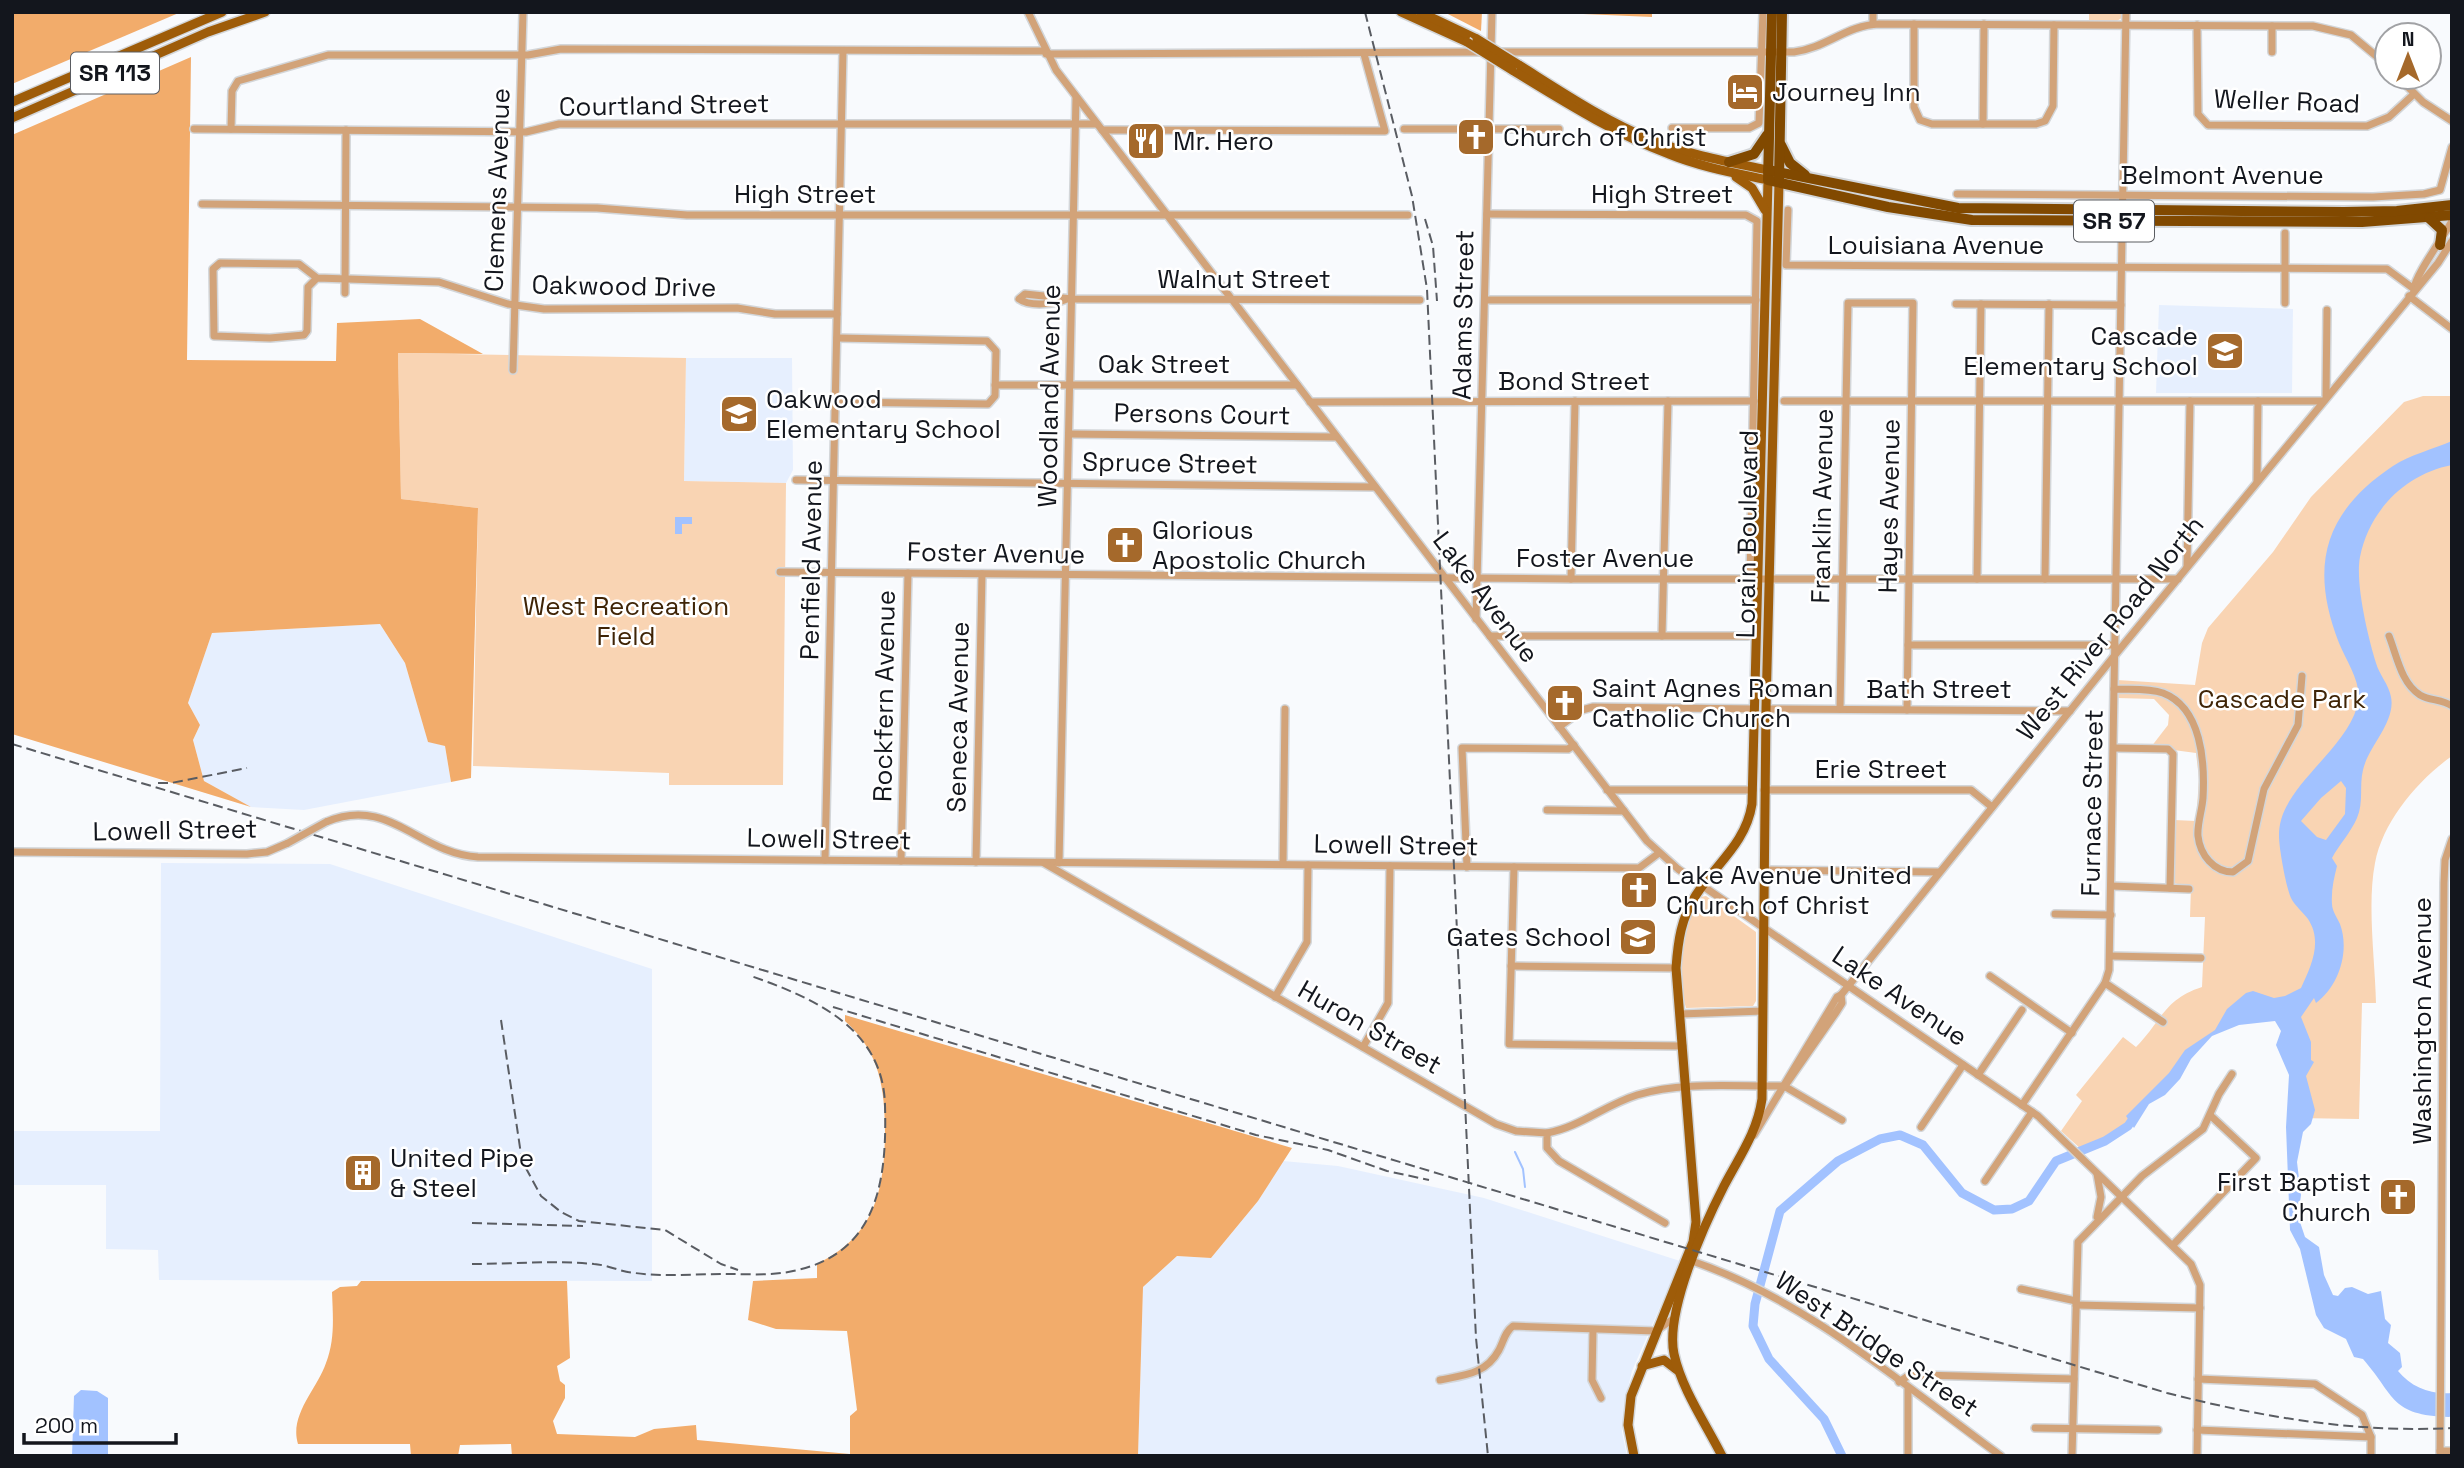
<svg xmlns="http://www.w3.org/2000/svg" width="2464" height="1468" font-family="'Space Grotesk',sans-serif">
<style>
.built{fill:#e6effe}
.green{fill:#f9d4b3}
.forest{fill:#f2ac6b}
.water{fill:#a2c2ff;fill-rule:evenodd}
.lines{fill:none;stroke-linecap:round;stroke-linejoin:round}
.stream{stroke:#a2c2ff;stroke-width:2}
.river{stroke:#a2c2ff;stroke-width:9}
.minor-casing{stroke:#d3d6d9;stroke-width:10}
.major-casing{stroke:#d3d6d9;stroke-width:12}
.highway-casing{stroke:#d3d6d9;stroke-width:14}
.minor{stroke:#d2a379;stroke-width:7}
.major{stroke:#9e5c09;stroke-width:9}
.highway{stroke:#814900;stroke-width:10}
.rail{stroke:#595c62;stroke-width:2;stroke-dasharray:10 5;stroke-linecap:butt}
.minor-bridge-casing{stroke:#d3d6d9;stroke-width:10;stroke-linecap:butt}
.major-bridge-casing{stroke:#d3d6d9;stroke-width:12;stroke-linecap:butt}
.minor-bridge{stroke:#d2a379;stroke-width:7}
.major-bridge{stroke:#9e5c09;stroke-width:9}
.labels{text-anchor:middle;stroke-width:5;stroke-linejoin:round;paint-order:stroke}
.shield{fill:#fff;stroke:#5a5c61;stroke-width:2}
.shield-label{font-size:24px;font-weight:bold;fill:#13161d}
.poi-label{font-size:26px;fill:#13161d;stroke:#fff;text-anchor:start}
.street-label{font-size:26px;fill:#13161d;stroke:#fff}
.park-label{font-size:26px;fill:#3f2406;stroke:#fff}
</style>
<rect width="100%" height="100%" fill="#f8fafd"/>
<g class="built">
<polygon points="2159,305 2293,309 2292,393 2156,393"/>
<polygon points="686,358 792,358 793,470 786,483 684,481"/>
<polygon points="380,624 405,663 428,741 445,746 451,782 304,810 251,807 204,781 193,740 200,725 188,703 212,633"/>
<polygon points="161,863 330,864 652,969 652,1281 159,1280 158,1250 106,1249 106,1185 14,1185 14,1131 160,1131"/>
<polygon points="1283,1161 1338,1166 1484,1198 1680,1261 1632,1371 1624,1404 1622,1432 1627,1456 1138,1456 1143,1287 1177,1256 1211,1258 1258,1201"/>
</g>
<g class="green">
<polygon points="2089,12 2123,12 2123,17 2117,21 2089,21"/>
<polygon points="398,353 686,358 684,481 786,483 783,785 669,785 669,773 473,766 478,508 401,499"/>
<path d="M2423,396H2452V756C2418,780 2383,821 2375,863C2367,904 2375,960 2376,1003H2362L2359,1119L2297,1118L2288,1010L2234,1016L2189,1055L2128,1126L2105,1141L2082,1150L2061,1131L2082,1101L2076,1095L2123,1037L2136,1047C2161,1022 2164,999 2202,987L2205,917H2190L2191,887L2173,883L2174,820L2196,821L2199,779L2196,753L2151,747L2168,725L2169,715L2154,699L2117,698V680L2195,685L2202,643L2208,628L2273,552L2311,497L2404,402Z"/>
<path d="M1706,896L1756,932V1001L1753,1006L1686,1008C1675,971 1681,930 1700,897Z"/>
</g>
<g class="forest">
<polygon points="12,12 181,12 12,84"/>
<polygon points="1444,12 1482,12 1481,31"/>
<polygon points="1537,12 1652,12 1652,17"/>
<polygon points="191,57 187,360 336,361 337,323 420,319 483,354 398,353 401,499 478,508 471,778 451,782 445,746 428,742 405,663 380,624 212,633 188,703 200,725 193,740 204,781 251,807 12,734 12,135"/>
<path d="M845,1015L1292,1148L1258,1201L1211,1258L1177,1256L1143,1287L1138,1456H512L511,1444L460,1445L458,1456H411L410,1444H298C289,1415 317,1389 326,1363C335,1340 333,1317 332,1292L340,1287L357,1286L361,1281H567L570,1358L557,1366L560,1381L565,1385V1398L553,1421L557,1434L635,1437L654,1429L696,1425L697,1440L850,1454V1416L857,1410L847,1331L776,1329L748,1320L753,1281L817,1278V1264C874,1236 884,1193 885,1134C885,1089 880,1052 845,1021Z"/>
</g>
<g class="water">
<path d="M2452,441V465C2405,474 2369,511 2360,557C2355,583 2368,637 2376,663C2379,674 2389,685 2391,697C2396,722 2368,747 2363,770C2359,786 2364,802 2357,818C2351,832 2339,845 2332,858L2337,866C2334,878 2331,891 2332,904C2332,911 2337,917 2340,924C2350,951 2339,986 2316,1003L2314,998L2301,1017L2311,1042V1060L2314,1062L2306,1076L2315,1110L2311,1124L2303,1132L2297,1162L2301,1195L2298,1216L2305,1237L2319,1247L2324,1275L2333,1295L2338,1296L2345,1288L2352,1287L2368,1294L2381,1291L2385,1319L2391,1325L2388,1343L2400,1353L2402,1367L2398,1371C2411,1387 2431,1395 2452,1393V1416L2449,1417C2390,1415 2396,1397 2363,1359L2354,1357L2346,1339L2324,1328L2316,1315L2300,1249L2290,1230L2286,1127L2289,1075L2276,1045L2281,1031L2275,1021L2239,1025L2212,1036L2191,1059L2180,1079L2165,1095L2149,1104L2134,1128L2126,1116L2169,1073L2185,1050L2215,1030L2227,1009L2246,993L2253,991L2274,998L2285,996L2301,988C2311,966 2323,942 2308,919C2303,912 2295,906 2291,898C2286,887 2279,848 2279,836C2278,788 2343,754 2357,707C2364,685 2347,663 2339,643C2309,566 2324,512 2393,466C2410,455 2433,449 2452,441ZM2341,781L2346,788L2345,814L2326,840L2317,837L2301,821L2321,798Z"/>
<polygon points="675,517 692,517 692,524 682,524 682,534 675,534"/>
<polygon points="81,1390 97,1391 108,1398 108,1456 72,1456 74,1396"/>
</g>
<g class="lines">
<polyline class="stream" points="1515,1152 1523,1169 1525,1187"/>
<polyline class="river" points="1842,1456 1824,1419 1769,1359 1753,1326 1755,1304 1780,1211 1838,1161 1880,1139 1900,1135 1923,1145 1962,1193 1994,1210 2012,1209 2029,1201 2056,1161 2105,1141 2128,1126 2137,1113"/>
<defs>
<g id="minor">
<polyline points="1028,12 1056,70 1647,841 1678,869 2038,1116 2191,1264 2200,1285 2197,1456"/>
<polyline points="1873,24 1873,12"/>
<polyline points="1914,24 1914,107 1920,120 1932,124 2036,124 2045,121 2053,106 2054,25"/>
<polyline points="2197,25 2198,114 2208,125 2367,126 2389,117 2414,94"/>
<polyline points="2272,26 2272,52"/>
<path d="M1498,52H1794C1826,48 1847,25 1879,24L2313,26L2351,35L2387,65"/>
<polyline points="1046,54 1483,52"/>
<polyline points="2398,77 2423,102 2452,121"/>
<polyline points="1983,124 1984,24"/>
<polyline points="1672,128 1749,128 1759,123 1763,12"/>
<polyline points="194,129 526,132 559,124 1097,124"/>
<polyline points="231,129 232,91 238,81 328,55 528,55 561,49 1044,51"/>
<polyline points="1404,129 1559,129"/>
<polyline points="1102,130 1385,131 1364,54"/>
<polyline points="1957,194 2373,197 2424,194 2440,190 2452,147"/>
<polyline points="202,204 597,208 687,215 1408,215"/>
<polyline points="1788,210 1786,265 2387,269 2414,289"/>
<polyline points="1487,214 1746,215 1757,221 1750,579"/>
<polyline points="317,278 308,287 307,331 304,335 270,338 214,336 213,269 220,263 299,264 317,278 439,282 508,304 544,309 737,308 775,314 837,314"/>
<path d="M2414,289C2414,277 2444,236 2452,221"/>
<polyline points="345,293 346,130"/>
<polyline points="2409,296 2452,329"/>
<path d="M1067,299C1055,304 1030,307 1019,299L1025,294L1072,299L1420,300"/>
<polyline points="1485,300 1756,300"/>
<polyline points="2285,303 2285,233"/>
<polyline points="1956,304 2121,305"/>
<polyline points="513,370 523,12"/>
<polyline points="995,385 1297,385"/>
<polyline points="2326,396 2327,310"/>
<polyline points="1784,401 2323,401"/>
<polyline points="836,402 988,404 995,396 996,351 987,341 837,338"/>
<polyline points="1310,402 1754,401"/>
<polyline points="1069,434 1335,437"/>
<polyline points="796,480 1375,487"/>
<polyline points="2257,481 2258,401"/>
<polyline points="2187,567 2190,401"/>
<polyline points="780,572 1571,579 2178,579"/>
<polyline points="1571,579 1575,401"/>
<polyline points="1977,579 1981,304"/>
<polyline points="2045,579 2049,304"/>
<polyline points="1476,619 1492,12"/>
<polyline points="1490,636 1748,636"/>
<polyline points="1662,636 1668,401"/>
<path d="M2389,636C2397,656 2401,683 2420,695C2430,701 2442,699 2452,706"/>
<polyline points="1908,645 2115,645"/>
<path d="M2114,689C2130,690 2148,688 2163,693C2202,708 2205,763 2203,798C2202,811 2197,824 2198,836C2200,855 2214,872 2233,872L2248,861L2264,789L2298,725L2302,676"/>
<polyline points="1766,709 2070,711"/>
<polyline points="1840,709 1848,303 1913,303 1907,710"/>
<polyline points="1559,727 1582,710 1593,707 1755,709"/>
<polyline points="2114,748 2168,749 2173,754 2170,888"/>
<polyline points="1607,790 1753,790"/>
<polyline points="1764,790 1971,790 1992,807"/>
<polyline points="1547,810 1624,811"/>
<path d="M326,822C389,795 419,854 478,857L1639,868L1659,853"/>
<polyline points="12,852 247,854 267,852 288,843"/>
<polyline points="825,860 843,51"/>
<polyline points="901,861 908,573"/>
<polyline points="976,862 982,574"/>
<polyline points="1044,863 1496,1124 1516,1131 1547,1133 1547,1148 1559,1161 1665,1223"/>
<polyline points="1059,863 1076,97"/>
<polyline points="1283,864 1285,709"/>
<polyline points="1467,867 1462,748 1568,749 1574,745"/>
<polyline points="1514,867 1509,1044 1683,1046"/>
<polyline points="1764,870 1939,872"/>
<polyline points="2111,886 2189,889"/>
<polyline points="2055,914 2111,915"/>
<polyline points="2110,956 2201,958"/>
<polyline points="1511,966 1676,968"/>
<polyline points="1990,976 2072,1033"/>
<polyline points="2105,983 2163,1022"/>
<polyline points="1841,995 2115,655 2438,263 2452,241"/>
<polyline points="1275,997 1307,942 1308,865"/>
<polyline points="1680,1014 1763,1011"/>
<polyline points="1363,1047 1388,1003 1390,866"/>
<polyline points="1978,1075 2022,1010"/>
<polyline points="1784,1086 1842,1120"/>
<polyline points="2022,1105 2105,983 2109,970 2126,12"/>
<polyline points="1921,1127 1963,1065"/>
<path d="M1547,1133C1580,1127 1605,1105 1637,1095C1684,1081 1736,1087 1784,1086"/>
<polyline points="1754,1135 1837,997 1841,995 1842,1003 1835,1014 1787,1083"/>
<polyline points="2097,1174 2101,1197 2097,1217"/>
<polyline points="1985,1181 2032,1112"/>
<polyline points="2173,1245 2256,1158 2211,1116"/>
<path d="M1689,1260C1806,1299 1903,1385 2001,1456"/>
<polyline points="2021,1289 2076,1301"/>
<polyline points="2076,1305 2200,1308"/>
<polyline points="1593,1330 1592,1380 1601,1398"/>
<polyline points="2198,1379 2315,1384 2362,1415 2371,1437 2371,1456"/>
<path d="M1440,1380C1465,1375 1486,1374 1499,1350C1504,1340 1505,1332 1513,1326L1656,1331L1673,1319"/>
<polyline points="1899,1382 1908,1376 1921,1375 2074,1379"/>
<polyline points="2035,1428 2158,1430"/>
<polyline points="2197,1430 2371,1437"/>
<polyline points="2440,1451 2452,1451"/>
<polyline points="1908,1456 1908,1389"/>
<polyline points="2072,1456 2078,1242 2142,1176 2203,1129 2219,1094 2232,1074"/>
<polyline points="2440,1456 2444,883 2445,860 2452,839"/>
</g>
<g id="major">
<polyline points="1401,12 1467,42"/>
<polyline points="1420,12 1477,39"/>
<path d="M1519,65C1562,92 1605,121 1652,140C1689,155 1729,162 1768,170"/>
<path d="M1512,70C1563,101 1613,133 1669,154C1701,167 1735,173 1768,180L1752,804C1746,843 1716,864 1696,895C1681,918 1678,941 1676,968L1696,1222L1693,1242L1631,1396L1628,1425L1634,1456"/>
<polyline points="12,102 222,12"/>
<polyline points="12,118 208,32 265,12"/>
<polyline points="1736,177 1752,188 1765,210"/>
<polyline points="1642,1366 1664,1360 1677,1370"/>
<path d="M1722,1456C1706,1424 1682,1390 1674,1354C1665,1312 1704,1225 1724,1186C1739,1157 1757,1133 1762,1099L1766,709L1779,182"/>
</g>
<g id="highway">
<polyline points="1772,12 1768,180 1888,207 1972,220 2362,222 2452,215"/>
<polyline points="1781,145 1790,163 1805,175"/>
<polyline points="1729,162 1754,154 1767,135"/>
<polyline points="1768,170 1958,208 2344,212 2397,211 2452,205"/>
<polyline points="1779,180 1782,12"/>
<polyline points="2429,218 2442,230 2440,245"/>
</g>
</defs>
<use href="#minor" class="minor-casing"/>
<use href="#major" class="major-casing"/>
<use href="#highway" class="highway-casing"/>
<use href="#minor" class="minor"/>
<use href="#major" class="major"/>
<use href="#highway" class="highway"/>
<g class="rail">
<polyline points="1365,12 1412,196 1427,289 1476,1338 1488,1456"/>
<polyline points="1425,219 1433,246 1437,301"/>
<path d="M12,744L2167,1393C2261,1417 2355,1433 2452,1428"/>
<polyline points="158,783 171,783 247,768"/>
<polyline points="833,1007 1256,1135 1328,1150 1387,1171 1429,1180"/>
<polyline points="501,1020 522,1161 541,1196 561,1212 579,1221 665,1230 721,1264 738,1270"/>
<polyline points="472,1223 583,1226"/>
<path d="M472,1264C512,1264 554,1260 594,1264C608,1265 621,1272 635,1273C664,1277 695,1274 725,1274C747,1274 771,1276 793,1271C879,1254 887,1178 885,1105C883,1028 814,998 751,976"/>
</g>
<defs>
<polyline id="minor-bridge" points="288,843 326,822"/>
<g id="major-bridge">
<polyline points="1477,39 1519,65"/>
<polyline points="1467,42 1512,70"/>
</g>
</defs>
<use href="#minor-bridge" class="minor-bridge-casing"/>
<use href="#major-bridge" class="major-bridge-casing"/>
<use href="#minor-bridge" class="minor-bridge"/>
<use href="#major-bridge" class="major-bridge"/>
</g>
<defs>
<symbol id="hotel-square" viewBox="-11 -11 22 22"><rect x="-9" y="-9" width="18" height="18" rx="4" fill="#a5692b" stroke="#fff"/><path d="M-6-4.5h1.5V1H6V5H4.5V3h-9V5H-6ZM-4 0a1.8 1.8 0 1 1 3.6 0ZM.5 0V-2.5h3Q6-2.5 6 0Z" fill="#fff"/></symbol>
<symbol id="church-square" viewBox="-11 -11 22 22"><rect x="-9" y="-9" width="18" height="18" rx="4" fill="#a5692b" stroke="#fff"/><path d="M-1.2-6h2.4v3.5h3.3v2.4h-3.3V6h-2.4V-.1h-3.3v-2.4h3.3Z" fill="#fff"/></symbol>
<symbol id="restaurant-square" viewBox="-11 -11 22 22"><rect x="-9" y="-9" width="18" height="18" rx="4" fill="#a5692b" stroke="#fff"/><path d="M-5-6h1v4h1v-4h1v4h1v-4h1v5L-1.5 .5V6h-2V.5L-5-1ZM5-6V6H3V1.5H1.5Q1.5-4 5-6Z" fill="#fff"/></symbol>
<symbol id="school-square" viewBox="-11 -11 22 22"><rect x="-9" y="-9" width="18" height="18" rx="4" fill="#a5692b" stroke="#fff"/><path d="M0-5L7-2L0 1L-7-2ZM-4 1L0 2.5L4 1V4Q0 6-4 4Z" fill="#fff"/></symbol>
<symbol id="building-square" viewBox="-11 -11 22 22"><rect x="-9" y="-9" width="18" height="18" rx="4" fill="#a5692b" stroke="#fff"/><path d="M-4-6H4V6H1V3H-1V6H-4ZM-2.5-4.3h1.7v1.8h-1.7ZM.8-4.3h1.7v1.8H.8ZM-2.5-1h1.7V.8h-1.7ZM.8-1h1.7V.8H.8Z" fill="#fff"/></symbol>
</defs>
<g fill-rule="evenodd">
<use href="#hotel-square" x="1723" y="70" width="44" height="44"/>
<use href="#church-square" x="1454" y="115" width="44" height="44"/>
<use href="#restaurant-square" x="1124" y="119" width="44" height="44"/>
<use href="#school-square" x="2203" y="329" width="44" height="44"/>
<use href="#school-square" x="717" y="392" width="44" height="44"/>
<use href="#church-square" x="1103" y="523" width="44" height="44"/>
<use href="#church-square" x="1543" y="681" width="44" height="44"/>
<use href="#church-square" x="1617" y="868" width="44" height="44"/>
<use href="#school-square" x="1616" y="915" width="44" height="44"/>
<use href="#building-square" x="341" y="1151" width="44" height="44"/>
<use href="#church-square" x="2376" y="1175" width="44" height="44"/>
</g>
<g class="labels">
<g class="shield">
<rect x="71" y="52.5" width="88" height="41" rx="5"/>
<rect x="2074" y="200.5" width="80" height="41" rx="5"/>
</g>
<g class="shield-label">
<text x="115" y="81">SR 113</text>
<text x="2114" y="229">SR 57</text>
</g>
<g class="poi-label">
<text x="1772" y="101">Journey Inn</text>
<text x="1503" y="146">Church of Christ</text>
<text x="1173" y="150">Mr. Hero</text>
<text x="2198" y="345" text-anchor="end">Cascade<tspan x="2198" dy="30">Elementary School</tspan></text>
<text x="766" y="408">Oakwood<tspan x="766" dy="30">Elementary School</tspan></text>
<text x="1152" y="539">Glorious<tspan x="1152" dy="30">Apostolic Church</tspan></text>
<text x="1592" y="697">Saint Agnes Roman<tspan x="1592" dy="30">Catholic Church</tspan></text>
<text x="1666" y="884">Lake Avenue United<tspan x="1666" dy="30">Church of Christ</tspan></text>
<text x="1611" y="946" text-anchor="end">Gates School</text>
<text x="390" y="1167">United Pipe<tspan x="390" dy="30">&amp; Steel</tspan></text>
<text x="2371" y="1191" text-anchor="end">First Baptist<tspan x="2371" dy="30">Church</tspan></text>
</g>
<g class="street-label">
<text transform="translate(2287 101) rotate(2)" y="9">Weller Road</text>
<text transform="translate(664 105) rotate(-1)" y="9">Courtland Street</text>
<text x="2222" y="184">Belmont Avenue</text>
<text transform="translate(497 190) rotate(-88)" y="9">Clemens Avenue</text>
<text x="805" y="203">High Street</text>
<text x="1662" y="203">High Street</text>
<text x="1936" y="254">Louisiana Avenue</text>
<text x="1244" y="288">Walnut Street</text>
<text transform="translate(624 286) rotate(1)" y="9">Oakwood Drive</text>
<text transform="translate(1463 315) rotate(-89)" y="9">Adams Street</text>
<text x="1164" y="373">Oak Street</text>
<text x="1574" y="390">Bond Street</text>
<text transform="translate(1049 396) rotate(-89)" y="9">Woodland Avenue</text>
<text transform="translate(1202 414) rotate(1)" y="9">Persons Court</text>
<text transform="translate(1170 463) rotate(1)" y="9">Spruce Street</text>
<text transform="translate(1822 506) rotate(-89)" y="9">Franklin Avenue</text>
<text transform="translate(1889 506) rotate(-89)" y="9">Hayes Avenue</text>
<text transform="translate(1747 534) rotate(-89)" y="9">Lorain Boulevard</text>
<text transform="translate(996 553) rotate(1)" y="9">Foster Avenue</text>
<text x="1605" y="567">Foster Avenue</text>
<text transform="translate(811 560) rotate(-89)" y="9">Penfield Avenue</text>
<text transform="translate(1486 597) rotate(53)" y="9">Lake Avenue</text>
<text transform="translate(2110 628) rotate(-51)" y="9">West River Road North</text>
<text x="1939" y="698">Bath Street</text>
<text transform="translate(884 696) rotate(-89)" y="9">Rockfern Avenue</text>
<text transform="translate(958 717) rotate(-89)" y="9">Seneca Avenue</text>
<text x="1881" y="778">Erie Street</text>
<text transform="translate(2092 803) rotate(-89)" y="9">Furnace Street</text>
<text transform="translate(175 830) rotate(-1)" y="9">Lowell Street</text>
<text transform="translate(829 839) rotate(1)" y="9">Lowell Street</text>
<text transform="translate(1396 845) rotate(1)" y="9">Lowell Street</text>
<text transform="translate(1900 996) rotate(34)" y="9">Lake Avenue</text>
<text transform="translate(2422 1021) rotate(-90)" y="9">Washington Avenue</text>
<text transform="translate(1370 1027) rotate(30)" y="9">Huron Street</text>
<text transform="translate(1877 1344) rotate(34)" y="9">West Bridge Street</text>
</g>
<g class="park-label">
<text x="626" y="615">West Recreation<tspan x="626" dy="30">Field</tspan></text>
<text x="2282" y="708">Cascade Park</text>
</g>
</g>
<rect width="2464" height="1468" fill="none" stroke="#13161d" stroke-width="28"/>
<g transform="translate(2408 56)"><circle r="33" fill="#ffffff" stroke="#a1a2a5" stroke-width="2"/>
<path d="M0-5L12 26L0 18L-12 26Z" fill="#a5692b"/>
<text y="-10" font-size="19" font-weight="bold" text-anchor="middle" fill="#13161d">N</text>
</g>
<path d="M24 1433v10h152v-10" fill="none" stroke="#13161d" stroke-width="3.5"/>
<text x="35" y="1433" font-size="21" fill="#13161d" stroke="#ffffff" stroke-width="5" paint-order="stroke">200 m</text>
</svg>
